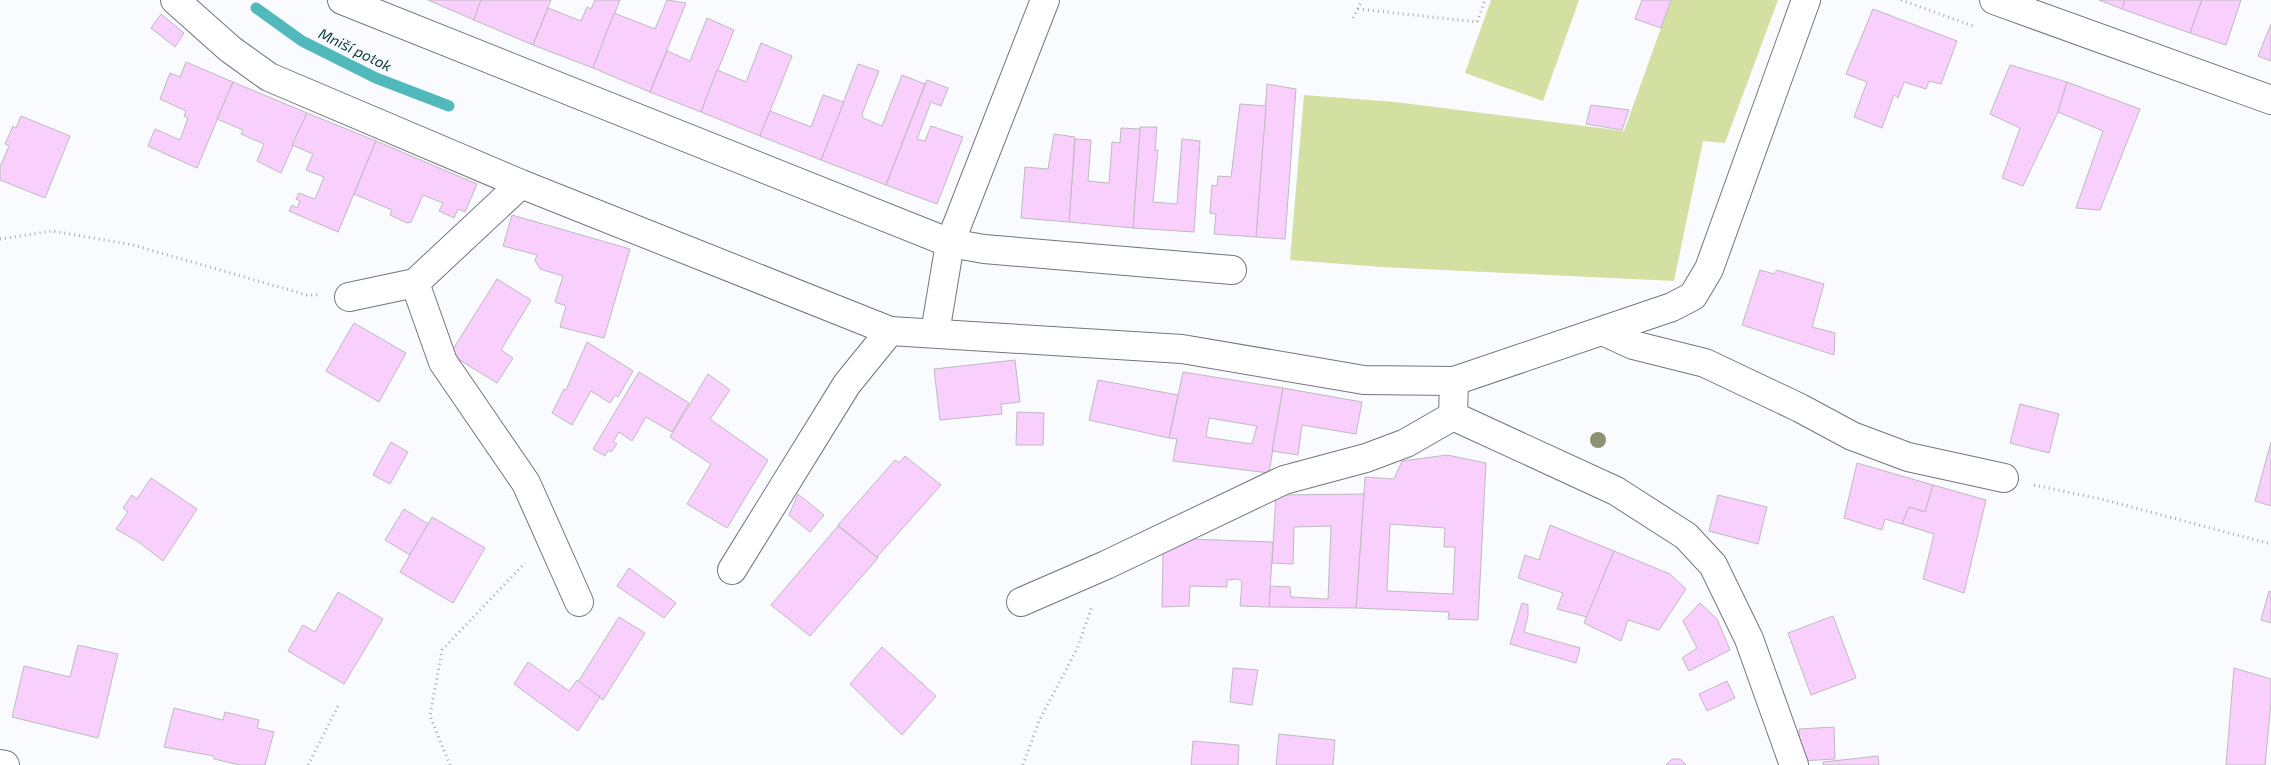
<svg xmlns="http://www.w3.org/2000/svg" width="2271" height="765" font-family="'Exo 2',sans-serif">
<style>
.green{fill:#d4dfa2}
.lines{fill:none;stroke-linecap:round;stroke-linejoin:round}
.stream{stroke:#51b9bc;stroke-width:11}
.building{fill:#f9cffe;stroke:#bfbabf;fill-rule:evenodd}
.minor-casing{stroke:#74767c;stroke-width:30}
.tertiary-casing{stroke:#74767c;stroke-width:30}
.path{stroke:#a8aaad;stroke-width:3;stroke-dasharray:1 4;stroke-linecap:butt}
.minor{stroke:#fff;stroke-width:28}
.tertiary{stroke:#fff;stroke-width:28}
.tree{fill:#8d9173}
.labels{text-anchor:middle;stroke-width:4;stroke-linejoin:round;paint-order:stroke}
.water-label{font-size:15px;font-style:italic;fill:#0a3c3e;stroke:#f9fbff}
</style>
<rect width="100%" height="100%" fill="#f9fbff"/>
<g class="green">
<polygon points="1491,0 1579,0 1543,101 1465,73"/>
<polygon points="1671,0 1778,0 1725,143 1703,141 1674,281 1382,267 1290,260 1304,95 1395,102 1624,131"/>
</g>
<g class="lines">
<polyline class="stream" points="256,8 302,41 376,78 449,106"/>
</g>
<g class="building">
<polygon points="428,0 481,0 474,20"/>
<polygon points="481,0 551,0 533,45 474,20"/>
<polygon points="595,0 620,0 593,68 533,45 548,8 581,21 587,7 591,9"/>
<polygon points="667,0 686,3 650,92 593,68 614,13 655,29"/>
<polygon points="1642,0 1671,0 1661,28 1635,19"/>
<polygon points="2099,0 2125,0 2122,9"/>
<polygon points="2125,0 2202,0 2190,33 2122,9"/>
<polygon points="2202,0 2241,0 2226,45 2190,33"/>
<polygon points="1873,9 1957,41 1941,84 1929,81 1926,89 1904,82 1898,98 1894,95 1882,128 1854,117 1867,82 1846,74"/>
<polygon points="161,14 184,33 175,47 151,28"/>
<polygon points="707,18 734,30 701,112 650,92 667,51 690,61"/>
<polygon points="2271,24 2271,61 2258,56"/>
<polygon points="761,43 792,56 760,136 701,112 717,70 746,82"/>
<polygon points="186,62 233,82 197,168 148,146 155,129 180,140 188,118 184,116 186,111 160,99 170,73 180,77"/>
<polygon points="858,64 879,71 862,114 863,118 882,126 902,75 925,84 886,185 821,160"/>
<polygon points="2010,65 2067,82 2058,112 2023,186 2002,178 2020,128 1990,114"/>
<polygon points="927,80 948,88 941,106 931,102 917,139 925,141 931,126 963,137 937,204 886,185"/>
<polygon points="233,82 307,113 281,173 257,161 264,144 241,134 243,130 217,119"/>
<polygon points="2067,82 2140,109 2100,210 2076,208 2103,131 2058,112"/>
<polygon points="1267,84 1296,89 1285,239 1256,237"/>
<polygon points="823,95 844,102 821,160 760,136 770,111 811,127"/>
<polygon points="1240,104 1266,106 1256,237 1214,234 1216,214 1210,213 1212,185 1217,186 1218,176 1231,177"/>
<polygon points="1591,105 1629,110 1622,130 1586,124"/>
<polygon points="307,113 376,141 338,232 289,211 292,205 297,208 300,201 296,199 299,193 315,199 324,177 306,170 313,154 292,145"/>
<polygon points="21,116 70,136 45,198 0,180 0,167 9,146 5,144 13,126 16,128"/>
<polygon points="1140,127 1157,127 1155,150 1158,150 1153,202 1177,204 1182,139 1200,141 1194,232 1133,228"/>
<polygon points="1121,128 1140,129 1133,228 1069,222 1075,139 1091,140 1088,181 1109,183 1112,142 1120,143"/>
<polygon points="1054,134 1075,137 1069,222 1021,218 1025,167 1048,169"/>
<polygon points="376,141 477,184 465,212 458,209 454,218 439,211 443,203 423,195 411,222 407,223 390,215 392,210 354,194"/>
<polygon points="512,215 630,249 604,338 560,327 566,306 555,302 563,276 540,269 535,260 537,255 503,246"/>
<polygon points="1760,270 1774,274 1777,270 1824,284 1812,327 1835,333 1834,355 1742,325"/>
<polygon points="497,279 531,300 501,350 513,358 497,383 450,354"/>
<polygon points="354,323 406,353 379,402 326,371"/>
<polygon points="587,342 633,371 618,397 615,395 610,403 591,391 572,425 552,413 564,389 566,390"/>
<polygon points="1015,360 1020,402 1001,404 1002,414 940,420 934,369"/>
<polygon points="639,372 689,403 672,432 646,417 632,441 619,432 613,442 617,444 611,452 608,450 605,456 593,449"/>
<path d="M1183,372L1283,388L1269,473L1173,461L1177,439L1169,438ZM1209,418L1257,426L1252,444L1206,437Z"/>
<polygon points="708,374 730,390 710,419 768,460 727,528 687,504 711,464 670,437"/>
<polygon points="1098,380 1178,395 1169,438 1089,420"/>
<polygon points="1283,388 1362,402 1356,434 1302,425 1298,455 1272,451"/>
<polygon points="2020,404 2059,414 2049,453 2010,443"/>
<polygon points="1017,412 1044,413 1043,445 1016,445"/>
<polygon points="391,442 408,452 390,484 373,475"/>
<polygon points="2271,442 2271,506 2255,501"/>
<path d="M1447,455L1486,463L1478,620L1448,619L1449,612L1356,608L1365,477L1394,479L1402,461ZM1390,524L1445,528L1444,547H1455L1453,594L1387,591Z"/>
<polygon points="905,456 941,485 877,557 838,525 895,460 899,463"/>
<polygon points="1857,463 1933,485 1925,512 1909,507 1902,524 1885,519 1882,530 1844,518"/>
<polygon points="151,478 197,509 163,561 140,543 116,529 128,512 123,508 132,495 137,499"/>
<polygon points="1933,485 1986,500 1964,593 1923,579 1934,534 1902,524 1909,507 1925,512"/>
<polygon points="798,494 824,515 810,532 789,515"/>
<polygon points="1364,494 1356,608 1269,607 1270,586 1290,587 1291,597 1328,599 1331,526 1294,527 1293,564 1272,563 1276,495"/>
<polygon points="1718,495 1767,507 1758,544 1709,531"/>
<polygon points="404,509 428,524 410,555 385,540"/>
<polygon points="432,517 485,548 453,603 400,572"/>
<polygon points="1550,525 1614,551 1587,617 1557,609 1563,593 1518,578 1525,555 1539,560"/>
<polygon points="838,526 878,558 810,636 771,605"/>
<polygon points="1188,539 1273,542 1269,607 1240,606 1242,582 1238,579 1227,580 1227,587 1190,586 1189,606 1162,607 1163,553"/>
<polygon points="1614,551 1670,574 1686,589 1659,630 1628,620 1621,641 1584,623"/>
<polygon points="629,568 676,603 664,618 617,586"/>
<polygon points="2269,591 2271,592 2271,623 2261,620"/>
<polygon points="338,592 383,619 344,684 288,651 303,625 315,632"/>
<polygon points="1522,603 1528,605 1528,616 1524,632 1580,648 1576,663 1510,644"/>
<polygon points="1700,603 1717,619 1730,650 1689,671 1682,658 1697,648 1683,621"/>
<polygon points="1833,616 1856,678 1811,695 1788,633"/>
<polygon points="619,617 645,633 603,700 578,682"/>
<polygon points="78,645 118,654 98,738 12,717 24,666 70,677"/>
<polygon points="882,647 936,696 902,735 850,684"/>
<polygon points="528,662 569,691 577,680 600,697 578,731 514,684"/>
<polygon points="1233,668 1258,670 1252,705 1230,702"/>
<polygon points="2234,668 2271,679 2271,703 2265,765 2226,765"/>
<polygon points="1727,681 1735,698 1707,711 1699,694"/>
<polygon points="174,708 223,720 225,712 259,720 257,728 274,732 265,765 240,765 214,759 214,756 164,747"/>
<polygon points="1834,727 1835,759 1800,761 1799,729"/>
<polygon points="1279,734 1335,740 1333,765 1276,765"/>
<polygon points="1193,741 1239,745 1238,765 1191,765"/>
<polygon points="1878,756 1879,765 1823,765 1823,762"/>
<polygon points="1672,759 1680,759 1686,765 1666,765"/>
</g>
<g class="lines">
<defs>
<g id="minor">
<polyline points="175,0 230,49 269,77 521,184 890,331 1182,349 1364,380 1454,381 1672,307 1693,296 1709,269 1806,0"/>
<polyline points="342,0 950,243 984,249 1232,270"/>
<polyline points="415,283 443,362 526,483 579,602"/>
<polyline points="349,297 415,283 521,184"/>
<polyline points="1605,332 1633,345 1705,363 1800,408 1852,436 1908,457 2004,478"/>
<polyline points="935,333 950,243 1045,0"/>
<polyline points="1454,381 1453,416 1616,491 1686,536 1713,565 1749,639 1794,765"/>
<polyline points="732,570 847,384 890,331"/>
<polyline points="1021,602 1106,565 1284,480 1366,458 1406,443 1453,416"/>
<polyline points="0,764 5,765"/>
</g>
<polyline id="tertiary" points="1994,0 2271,100"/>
</defs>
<use href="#minor" class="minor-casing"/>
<use href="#tertiary" class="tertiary-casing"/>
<g class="path">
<polyline points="1901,0 1973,26"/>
<polyline points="1358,9 1477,22 1485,0"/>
<polyline points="1353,18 1362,0"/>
<polyline points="0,239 53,231 133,245 307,295 318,295"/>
<polyline points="2034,485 2105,500 2271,544"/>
<polyline points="308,765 338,706"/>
<polyline points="450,765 430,716 442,650 525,563"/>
<polyline points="1023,765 1039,721 1077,649 1092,606"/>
</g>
<use href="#minor" class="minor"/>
<use href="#tertiary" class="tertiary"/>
</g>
<circle class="tree" cx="1598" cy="440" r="8"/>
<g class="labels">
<g class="water-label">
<text transform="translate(355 50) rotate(26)" y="5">Mniší potok</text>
</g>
</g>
</svg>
